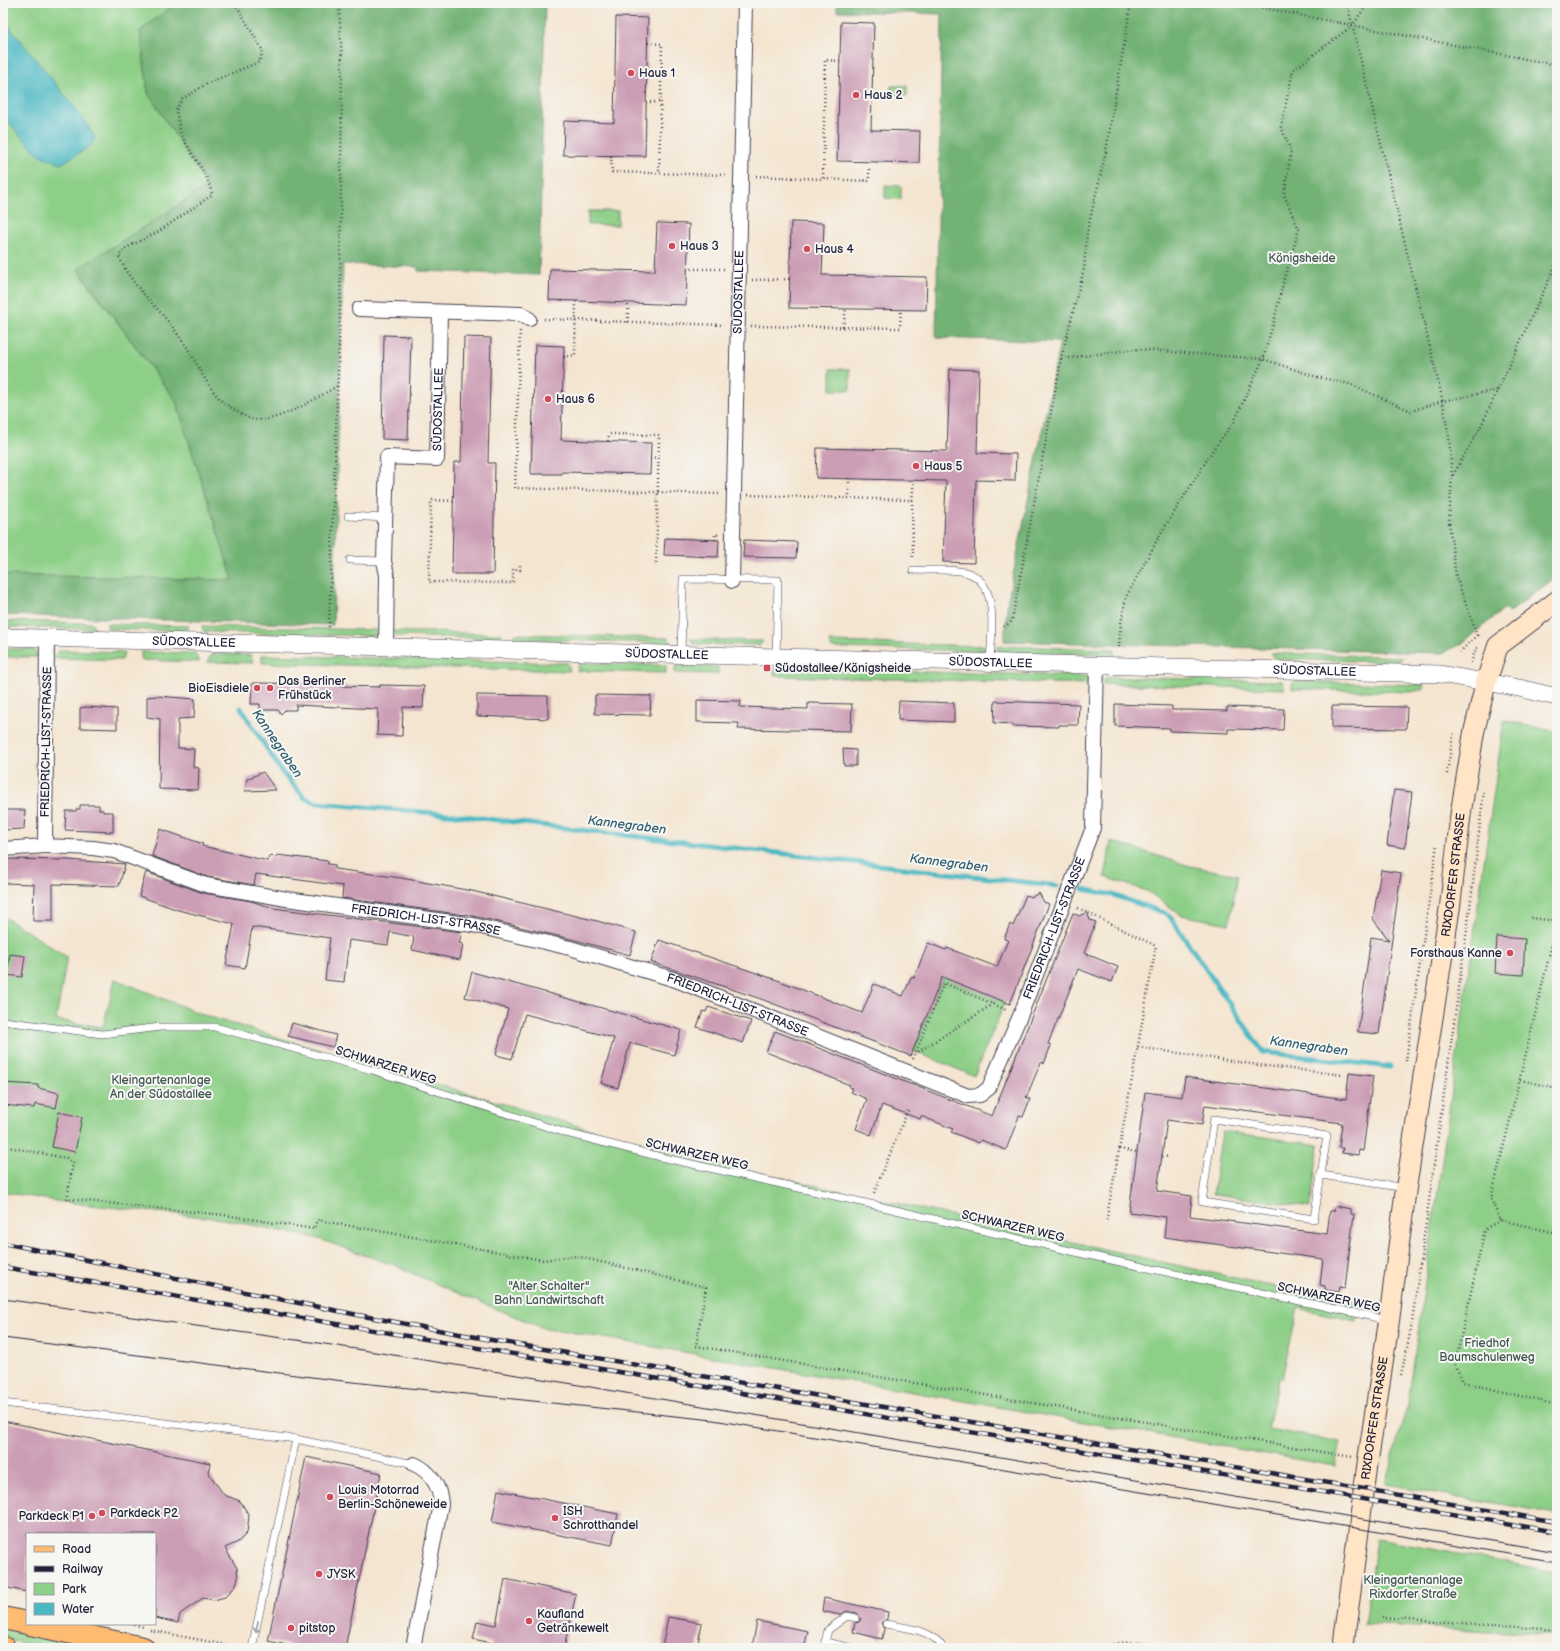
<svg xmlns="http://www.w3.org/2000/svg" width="1560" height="1651" font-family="'Balsamiq Sans',sans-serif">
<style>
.green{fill:#8dcf87;stroke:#587861}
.forest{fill:#72b274;stroke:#4a6a58}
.water{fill:#49b8c2;stroke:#366d7e}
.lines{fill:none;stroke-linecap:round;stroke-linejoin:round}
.stream{stroke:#49b8c2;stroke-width:5}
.building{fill:#cc9eb5}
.service-casing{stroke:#423f51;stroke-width:8}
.minor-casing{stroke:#423f51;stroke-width:16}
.tertiary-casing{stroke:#423f51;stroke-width:18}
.secondary-casing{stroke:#423f51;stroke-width:22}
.primary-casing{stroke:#423f51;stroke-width:24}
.path{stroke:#423f51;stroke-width:2.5;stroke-dasharray:1 3;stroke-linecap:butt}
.service{stroke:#fff;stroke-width:7}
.minor{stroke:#fff;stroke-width:14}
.tertiary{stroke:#fff;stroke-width:17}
.secondary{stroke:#ffe4c6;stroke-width:20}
.primary{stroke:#ffbb71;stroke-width:22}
.tram{stroke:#22223b;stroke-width:1}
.rail-casing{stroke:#22223b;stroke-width:4.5}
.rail{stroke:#f6f6f2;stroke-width:3;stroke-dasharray:9;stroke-linecap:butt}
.oneway{stroke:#9c9ca7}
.poi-dot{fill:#d1495b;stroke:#f6f6f2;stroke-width:1.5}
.labels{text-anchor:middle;stroke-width:4;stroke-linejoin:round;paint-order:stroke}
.poi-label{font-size:12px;fill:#22223b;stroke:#f6f6f2;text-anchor:start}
.park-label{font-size:12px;fill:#425652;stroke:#f6f6f2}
.street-label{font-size:12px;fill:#22223b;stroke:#f6f6f2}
.water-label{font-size:13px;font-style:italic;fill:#325e71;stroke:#f6f6f2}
</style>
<rect width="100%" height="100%" fill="#f6f6f2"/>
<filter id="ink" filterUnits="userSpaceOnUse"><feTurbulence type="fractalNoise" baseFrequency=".025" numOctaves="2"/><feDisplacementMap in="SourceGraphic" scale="8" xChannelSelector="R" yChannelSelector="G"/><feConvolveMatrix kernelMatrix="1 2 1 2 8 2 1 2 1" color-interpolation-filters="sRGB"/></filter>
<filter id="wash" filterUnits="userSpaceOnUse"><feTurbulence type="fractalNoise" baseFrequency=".012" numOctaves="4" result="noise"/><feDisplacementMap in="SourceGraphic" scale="16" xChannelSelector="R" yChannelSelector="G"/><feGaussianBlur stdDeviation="0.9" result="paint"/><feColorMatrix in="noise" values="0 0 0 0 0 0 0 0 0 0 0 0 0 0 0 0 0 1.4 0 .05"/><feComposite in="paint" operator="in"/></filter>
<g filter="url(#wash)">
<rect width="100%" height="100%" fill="#f4e5d0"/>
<g class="green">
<polygon points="3,3 176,3 140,31 148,93 208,186 78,270 176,401 233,580 3,575"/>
<polygon points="891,86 907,86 907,96 891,97"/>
<polygon points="885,185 901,186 901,199 885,198"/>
<rect x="588" y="211" width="30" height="14"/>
<rect x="831" y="369" width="19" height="21"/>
<polygon points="3,621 92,623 95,629 3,627"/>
<polygon points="106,624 189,626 187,631 109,629"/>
<polygon points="202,626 377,630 374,636 204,632"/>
<polygon points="393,631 502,634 499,639 396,636"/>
<polygon points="515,634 668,638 672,643 515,639"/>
<polygon points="690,639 763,641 760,645 693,644"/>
<polygon points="829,642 986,646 983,651 832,648"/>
<polygon points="996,646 1114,649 1115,654 1000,652"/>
<polygon points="3,649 33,649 39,657 3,657"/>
<polygon points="60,650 124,652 122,660 53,658"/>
<polygon points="141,652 195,653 199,662 141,660"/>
<polygon points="1270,653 1403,657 1399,662 1275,659"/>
<polygon points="211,654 251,655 253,663 208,662"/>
<polygon points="262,655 568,663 570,671 262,663"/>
<polygon points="579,663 666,665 666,673 577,671"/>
<polygon points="675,666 718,667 718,674 675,673"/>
<polygon points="774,668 1088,676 1090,684 774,676"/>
<polygon points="1108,677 1282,681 1285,689 1103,684 1104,679"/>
<polygon points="1296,681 1424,685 1424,689 1411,692 1292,689 1292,684"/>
<polygon points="1504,720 1557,732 1557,1514 1385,1484 1408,1403"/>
<polygon points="1111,841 1190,866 1238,875 1229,924 1181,915 1147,891 1105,877"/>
<polygon points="3,916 67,957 56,1020 103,1027 115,979 206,1016 673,1154 1312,1295 1360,1303 1357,1321 1298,1308 1282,1378 1278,1378 1268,1429 1340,1442 1335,1466 541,1327 455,1292 396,1266 316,1238 223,1219 62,1202 3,1192"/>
<polygon points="943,977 1005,1002 974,1076 913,1051"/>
<polygon points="1222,1131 1319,1145 1310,1207 1213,1194"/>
<polygon points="1377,1539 1557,1572 1557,1635 1365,1624"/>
<polygon points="3,1628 103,1648 47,1648 3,1639"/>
</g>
<g class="forest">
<polygon points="176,3 545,3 539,275 418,271 418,267 343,264 333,625 3,615 3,575 233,580 176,401 78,269 208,186 148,93 140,31"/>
<polygon points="837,3 1557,3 1557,576 1509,613 1505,608 1460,645 1442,653 1004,641 1008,599 1060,342 936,338 942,14 837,11"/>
</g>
<polygon class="water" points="3,19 76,109 95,137 92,145 61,164 38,154 16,131 3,114"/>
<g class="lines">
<g class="stream">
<polyline points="241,708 282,772 305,798 317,803 447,814 1057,886"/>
<polyline points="1083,889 1113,895 1168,914 1263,1052 1390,1067"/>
</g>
</g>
<g id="blocks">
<g class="building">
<polygon points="616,17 648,18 645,156 563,155 564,121 614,123"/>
<polygon points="841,22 874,23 871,130 920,131 919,163 837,161"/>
<polygon points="791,222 824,223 822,275 927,277 926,310 789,308"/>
<polygon points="657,223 689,224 686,305 549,300 550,269 655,271"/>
<polygon points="384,335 411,336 408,440 382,439"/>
<polygon points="464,337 491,338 488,463 495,463 493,574 452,574 454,462 461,462"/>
<polygon points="535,345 564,346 561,440 651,443 650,474 562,472 562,474 531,474"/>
<polygon points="950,369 979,370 977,453 1016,454 1015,481 976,480 974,563 943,562 946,481 816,478 817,448 947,451"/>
<polygon points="665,538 719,540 718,557 664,555"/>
<polygon points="744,540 797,542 796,558 743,557"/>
<polygon points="252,683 339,684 339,686 380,687 380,685 424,686 423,708 403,707 402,736 377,735 378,709 296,705 296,710 285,710 281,714 278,710 260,710 260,704 251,704"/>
<polygon points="477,695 548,696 548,719 477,716"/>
<polygon points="595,695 651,696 650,715 595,714"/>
<polygon points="157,696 195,699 194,718 178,719 178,748 194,749 193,767 199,768 198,790 159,789 160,719 147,717 147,697"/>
<polygon points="697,700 741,701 740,707 808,709 808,703 852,704 851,731 738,729 739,723 697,722"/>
<polygon points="899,701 954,703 954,722 898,720"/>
<polygon points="995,701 1079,704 1078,725 1059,725 1059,727 1012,726 1012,724 994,723"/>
<polygon points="1115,704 1172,706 1172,710 1186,710 1227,711 1227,707 1284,709 1283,730 1228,729 1228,733 1170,731 1170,728 1115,726"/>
<polygon points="1332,706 1407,707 1406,729 1332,728"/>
<polygon points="86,707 117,709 117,729 80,728 80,708"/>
<polygon points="843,749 856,750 856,766 844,766"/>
<polygon points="263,772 276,790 245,791 247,779"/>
<polygon points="1394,790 1412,792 1405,848 1387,845"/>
<polygon points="80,805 99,805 99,810 103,810 103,812 113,812 113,832 65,830 66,811 76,811 76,809 80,809"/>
<polygon points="3,810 25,810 24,829 3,830"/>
<polygon points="160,829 203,844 202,846 268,861 269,856 277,857 277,855 328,861 328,864 335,865 335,869 401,878 472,891 597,921 636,932 630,955 571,939 465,914 465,915 342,898 343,886 256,874 254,885 208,877 152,856"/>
<polygon points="3,859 67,860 125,864 119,886 53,884 53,921 33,921 34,884 3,883"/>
<polygon points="1381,870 1401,873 1379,1034 1358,1032 1371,937 1389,940 1373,919"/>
<polygon points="146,872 203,893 251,901 273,908 462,932 459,943 463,944 460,960 412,950 414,937 390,932 388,945 349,940 344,982 325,980 330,938 252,927 245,968 226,965 234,924 178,910 139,896"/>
<polygon points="1039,893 1044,902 1049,904 1010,1004 942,977 911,1056 761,999 651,962 659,940 780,981 862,1013 874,984 903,996 911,977 914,978 928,943 946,950 947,948 997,967 1008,940 1004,939 1010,924 1013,926 1026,895 1032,897"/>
<polygon points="1087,912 1090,920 1096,922 1084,953 1118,967 1112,982 1078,969 1048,1044 1051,1045 1044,1064 1041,1062 1026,1098 1030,1099 1023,1117 1019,1116 1006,1150 981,1140 979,1143 951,1132 953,1129 921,1116 920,1119 882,1105 871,1135 856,1129 867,1099 851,1092 852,1088 849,1087 850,1085 766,1052 775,1031 992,1116 1073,913 1079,916"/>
<polygon points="1497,937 1525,939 1523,975 1495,973"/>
<polygon points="10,954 25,956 22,977 7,975"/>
<polygon points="472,972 681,1030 674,1055 630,1043 618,1088 601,1083 614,1038 525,1014 512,1059 496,1055 508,1009 465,997"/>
<polygon points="708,1007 751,1021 743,1043 697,1027 703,1011 706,1012"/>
<polygon points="292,1023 336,1035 333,1047 288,1036"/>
<polygon points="1349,1073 1373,1076 1363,1151 1359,1150 1358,1155 1342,1153 1343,1148 1339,1148 1342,1123 1205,1105 1202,1125 1167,1120 1157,1191 1192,1196 1190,1216 1327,1234 1330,1211 1334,1211 1335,1206 1351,1209 1351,1214 1354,1214 1345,1288 1339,1287 1338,1292 1325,1290 1325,1286 1320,1285 1323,1259 1164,1237 1166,1217 1129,1212 1145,1092 1182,1097 1185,1077 1346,1099"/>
<polygon points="3,1083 38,1085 38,1088 59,1093 56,1108 35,1104 34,1108 3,1105"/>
<polygon points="59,1112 82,1117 75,1152 52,1147"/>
<polygon points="3,1421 210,1463 208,1472 224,1495 240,1501 249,1515 247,1533 238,1542 225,1548 237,1568 238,1579 235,1587 225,1597 214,1600 203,1598 180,1614 178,1623 155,1618 155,1534 27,1534 27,1592 3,1587"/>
<polygon points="306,1457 381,1473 345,1648 304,1648 268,1641"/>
<polygon points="498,1490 618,1514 612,1545 492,1522"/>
<polygon points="505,1579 576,1594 564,1648 491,1648 492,1643 473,1639 477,1621 496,1625"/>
<polygon points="824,1598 888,1612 887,1619 881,1623 884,1629 882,1639 853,1632 855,1623 859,1622 861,1619 857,1613 846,1611 840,1615 822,1611"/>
<polygon points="668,1617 702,1623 697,1648 662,1648"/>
<polygon points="757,1621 808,1631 804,1648 752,1648"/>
</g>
</g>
</g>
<g filter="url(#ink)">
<use href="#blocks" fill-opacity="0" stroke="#423f51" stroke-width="1"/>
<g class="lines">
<defs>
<g id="service">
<polyline points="348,516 385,518"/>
<polyline points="350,560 384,561"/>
<path d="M913,570C929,571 949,568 965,572C1001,581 991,635 990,662"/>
<polyline points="681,654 683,579 778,580 776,657"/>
<polyline points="3,1021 102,1034 161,1027 215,1027 372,1070 566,1133 665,1158 870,1204 1088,1255 1387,1320"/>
<polygon points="1214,1119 1327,1136 1314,1219 1202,1202"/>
<polyline points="1321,1175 1406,1188"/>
<polyline points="3,1403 296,1439"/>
<path d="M886,1624C905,1628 933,1629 943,1648"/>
<polyline points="825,1642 828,1630 847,1616 856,1618"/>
<polyline points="252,1648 296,1439 414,1464"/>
<polyline points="824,1648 825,1642 853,1648"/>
</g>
<g id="minor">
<polyline points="359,309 521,314 529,319"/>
<path id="s1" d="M732,581L745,3"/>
<path id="s2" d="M47,638L45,846L93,848L114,851L206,885L287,899L473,925L570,948L676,980L968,1096L980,1095L989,1088L1020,1016L1093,828L1097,665"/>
<path id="s3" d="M386,647L387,575L384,561L387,457L437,459L440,312"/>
<polyline points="3,849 45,846"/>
<path d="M413,1648L441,1504C440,1486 430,1471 414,1464"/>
</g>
<g id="tertiary">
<path id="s4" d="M3,637L1440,674L1519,688L1557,697"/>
</g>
<g id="secondary">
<path id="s5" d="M1343,1648L1368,1460L1389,1321L1406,1188L1450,906L1461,811L1474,732L1486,682L1498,646L1557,601"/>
</g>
<g id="primary">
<polyline points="3,1618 27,1623"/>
<polyline points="30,1624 143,1648"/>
<polyline points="3,1648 4,1648"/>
</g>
</defs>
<use href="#service" class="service-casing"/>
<use href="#minor" class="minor-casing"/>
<use href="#tertiary" class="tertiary-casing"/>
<use href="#secondary" class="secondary-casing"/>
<use href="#primary" class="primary-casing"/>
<g class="path">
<path d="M235,3L263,51L259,62L208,83L182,99L176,110C178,119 179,132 184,140C194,159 208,173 212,195L158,232L126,248L119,256C128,279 144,294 160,312C170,323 180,337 188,349C199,367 207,387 223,402C228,406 246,418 252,419C276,425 318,397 339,385"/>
<polyline points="1238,3 1557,65"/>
<polyline points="1347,3 1441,393 1449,437 1452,476 1449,521 1456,577 1477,635 1460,652"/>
<polyline points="648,43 662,44 659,174"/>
<polyline points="646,102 661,102"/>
<polyline points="611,156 612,172 727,175"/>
<polyline points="756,176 869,181 869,166"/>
<polyline points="823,178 825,60 840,61"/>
<polyline points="687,269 725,269"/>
<polyline points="752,280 790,279"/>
<polyline points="544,319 724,325"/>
<polyline points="628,322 628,302"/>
<polyline points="751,326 900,328 901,309"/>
<polyline points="843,327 846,308"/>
<polyline points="520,331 515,488 719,494"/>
<polyline points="564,357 575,355 576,301"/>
<polyline points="1061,359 1135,349 1263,359 1317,377 1350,384 1411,411 1442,401 1498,390"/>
<polyline points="608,441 609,434 659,435 656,566"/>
<polyline points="650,458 659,457"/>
<polyline points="1453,475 1482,424 1557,262"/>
<polyline points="849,478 849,498"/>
<polyline points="748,495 912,500 913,559"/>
<polyline points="912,500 914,480"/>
<polyline points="453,501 433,500 431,501 429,582 513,583 513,569 520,570 520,563"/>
<polyline points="715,540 715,534 719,535"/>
<polyline points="329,627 340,317 342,64 339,3"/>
<polyline points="1004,627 1012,621 1061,359 1084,269 1087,232 1106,151 1131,3"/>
<polyline points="1119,647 1121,623 1126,597 1161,533 1213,450 1234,422 1263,359 1274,321 1283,283 1299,229 1284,195 1291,151 1281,127 1293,70 1352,26 1368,3"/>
<polyline points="1471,663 1476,648 1479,648"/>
<polyline points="1447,774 1453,735 1455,732"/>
<polyline points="1078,908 1156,946 1106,1222"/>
<polyline points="1531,918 1557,921"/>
<polyline points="1557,923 1491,1199 1500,1220 1557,1233"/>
<polyline points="1552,947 1557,948"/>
<polyline points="1138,1047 1258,1065 1343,1075"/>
<polyline points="915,1054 993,1004"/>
<polyline points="913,1059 944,983 1007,1010"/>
<polyline points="1406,1061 1437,844"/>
<polyline points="1520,1080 1557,1088"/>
<polyline points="3,1146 66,1158 73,1163 67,1199 224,1215 314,1229 317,1220 543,1260 576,1256 706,1287 696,1346 1352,1457"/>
<polyline points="1119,1149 1137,1152"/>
<polyline points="1162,1156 1169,1157"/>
<polyline points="874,1193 908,1110"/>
<polyline points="1500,1220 1485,1229 1455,1364 1463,1382 1557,1405"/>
<polyline points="1401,1375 1411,1329 1470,908 1484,790"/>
<polyline points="1382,1617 1557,1630"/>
<polyline points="130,1624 144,1627"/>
<polyline points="150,1630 241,1648"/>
<path d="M1103,1648C1125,1637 1152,1645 1174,1648"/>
</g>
<use href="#service" class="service"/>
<use href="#minor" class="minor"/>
<use href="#tertiary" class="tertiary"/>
<use href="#secondary" class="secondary"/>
<use href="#primary" class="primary"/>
<g class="tram">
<polyline points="3,1299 325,1344 567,1383 1557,1552"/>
<polyline points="3,1338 343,1381 713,1420 1557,1562"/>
</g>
<defs>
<g id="rail">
<polyline points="3,1243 358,1315 497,1341 1557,1522"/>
<polyline points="3,1267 1557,1532"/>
</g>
</defs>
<use href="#rail" class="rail-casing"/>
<use href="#rail" class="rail"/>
</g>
<defs><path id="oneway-shaft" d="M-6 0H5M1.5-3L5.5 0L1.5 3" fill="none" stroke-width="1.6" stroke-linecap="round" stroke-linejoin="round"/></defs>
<use class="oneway" href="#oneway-shaft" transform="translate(257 1627) rotate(101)"/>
</g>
<g class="poi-dot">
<circle cx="631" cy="73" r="4"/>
<circle cx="856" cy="95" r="4"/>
<circle cx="672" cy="246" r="4"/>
<circle cx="807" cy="249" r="4"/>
<circle cx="548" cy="399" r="4"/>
<circle cx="916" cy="466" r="4"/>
<rect x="763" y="664" width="8" height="8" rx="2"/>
<circle cx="257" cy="688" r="4"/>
<circle cx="270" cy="688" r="4"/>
<circle cx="1510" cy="953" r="4"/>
<circle cx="330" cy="1497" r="4"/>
<circle cx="102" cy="1513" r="4"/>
<circle cx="92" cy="1516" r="4"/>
<circle cx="555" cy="1518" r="4"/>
<circle cx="319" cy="1574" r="4"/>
<circle cx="529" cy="1621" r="4"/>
<circle cx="291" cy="1628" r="4"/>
</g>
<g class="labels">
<g class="poi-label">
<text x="639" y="77">Haus 1</text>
<text x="864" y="99">Haus 2</text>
<text x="680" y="250">Haus 3</text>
<text x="815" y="253">Haus 4</text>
<text x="556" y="403">Haus 6</text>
<text x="924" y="470">Haus 5</text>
<text x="775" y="672">Südostallee/Königsheide</text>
<text x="278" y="685">Das Berliner<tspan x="278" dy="14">Frühstück</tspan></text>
<text x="249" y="692" text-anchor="end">BioEisdiele</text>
<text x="1502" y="957" text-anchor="end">Forsthaus Kanne</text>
<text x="338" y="1494">Louis Motorrad<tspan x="338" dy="14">Berlin-Schöneweide</tspan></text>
<text x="563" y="1515">ISH<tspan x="563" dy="14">Schrotthandel</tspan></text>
<text x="110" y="1517">Parkdeck P2</text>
<text x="84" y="1520" text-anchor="end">Parkdeck P1</text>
<text x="327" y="1578">JYSK</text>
<text x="537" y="1618">Kaufland<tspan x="537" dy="14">Getränkewelt</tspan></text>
<text x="299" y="1632">pitstop</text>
</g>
<g class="park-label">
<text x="1302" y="262">Königsheide</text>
<text x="161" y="1084">Kleingartenanlage<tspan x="161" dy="14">An der Südostallee</tspan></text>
<text x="549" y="1290">"Alter Schalter"<tspan x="549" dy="14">Bahn Landwirtschaft</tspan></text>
<text x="1487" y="1347">Friedhof<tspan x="1487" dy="14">Baumschulenweg</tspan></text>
<text x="1413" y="1584">Kleingartenanlage<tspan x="1413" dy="14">Rixdorfer Straße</tspan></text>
</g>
<g class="street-label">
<text dy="4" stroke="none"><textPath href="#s1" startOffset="289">SÜDOSTALLEE</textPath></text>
<text dy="4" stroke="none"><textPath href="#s3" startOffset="290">SÜDOSTALLEE</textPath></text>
<text dy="4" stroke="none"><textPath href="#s4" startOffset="191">SÜDOSTALLEE</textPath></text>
<text dy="4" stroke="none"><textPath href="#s4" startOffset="664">SÜDOSTALLEE</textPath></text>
<text dy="4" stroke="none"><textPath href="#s4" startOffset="988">SÜDOSTALLEE</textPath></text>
<text dy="4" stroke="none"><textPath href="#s4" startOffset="1312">SÜDOSTALLEE</textPath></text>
<text transform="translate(46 742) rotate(-89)" y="4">FRIEDRICH-LIST-STRASSE</text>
<text dy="4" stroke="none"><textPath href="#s5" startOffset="781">RIXDORFER STRASSE</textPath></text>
<text dy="4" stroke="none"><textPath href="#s2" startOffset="598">FRIEDRICH-LIST-STRASSE</textPath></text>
<text dy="4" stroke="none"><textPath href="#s2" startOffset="1366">FRIEDRICH-LIST-STRASSE</textPath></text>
<text dy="4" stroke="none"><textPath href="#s2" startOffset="922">FRIEDRICH-LIST-STRASSE</textPath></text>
<text transform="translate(386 1065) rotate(17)" y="4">SCHWARZER WEG</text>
<text transform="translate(697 1154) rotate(13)" y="4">SCHWARZER WEG</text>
<text transform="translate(1013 1226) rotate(13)" y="4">SCHWARZER WEG</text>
<text transform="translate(1329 1297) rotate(12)" y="4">SCHWARZER WEG</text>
<text dy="4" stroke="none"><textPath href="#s5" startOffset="232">RIXDORFER STRASSE</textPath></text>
</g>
<g class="water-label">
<text transform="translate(278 743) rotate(56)" y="5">Kannegraben</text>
<text transform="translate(627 824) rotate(7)" y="5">Kannegraben</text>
<text transform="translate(949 862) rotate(7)" y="5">Kannegraben</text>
<text transform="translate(1309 1045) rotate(8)" y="5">Kannegraben</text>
</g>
</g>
<rect width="1560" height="1651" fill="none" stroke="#f6f6f2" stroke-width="16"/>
<rect x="26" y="1533" width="130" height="92" fill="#f6f6f2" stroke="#a1a1a9"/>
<rect x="34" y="1546" width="20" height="6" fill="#ffbb71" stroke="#a1a1a9"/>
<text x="62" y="1553" font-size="12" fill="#22223b">Road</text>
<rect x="34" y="1566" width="20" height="6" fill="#22223b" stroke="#a1a1a9"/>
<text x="62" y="1573" font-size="12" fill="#22223b">Railway</text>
<rect x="34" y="1583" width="20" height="12" fill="#8dcf87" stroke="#a1a1a9"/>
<text x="62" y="1593" font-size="12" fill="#22223b">Park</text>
<rect x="34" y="1603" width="20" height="12" fill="#49b8c2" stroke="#a1a1a9"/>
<text x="62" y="1613" font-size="12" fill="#22223b">Water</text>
</svg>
